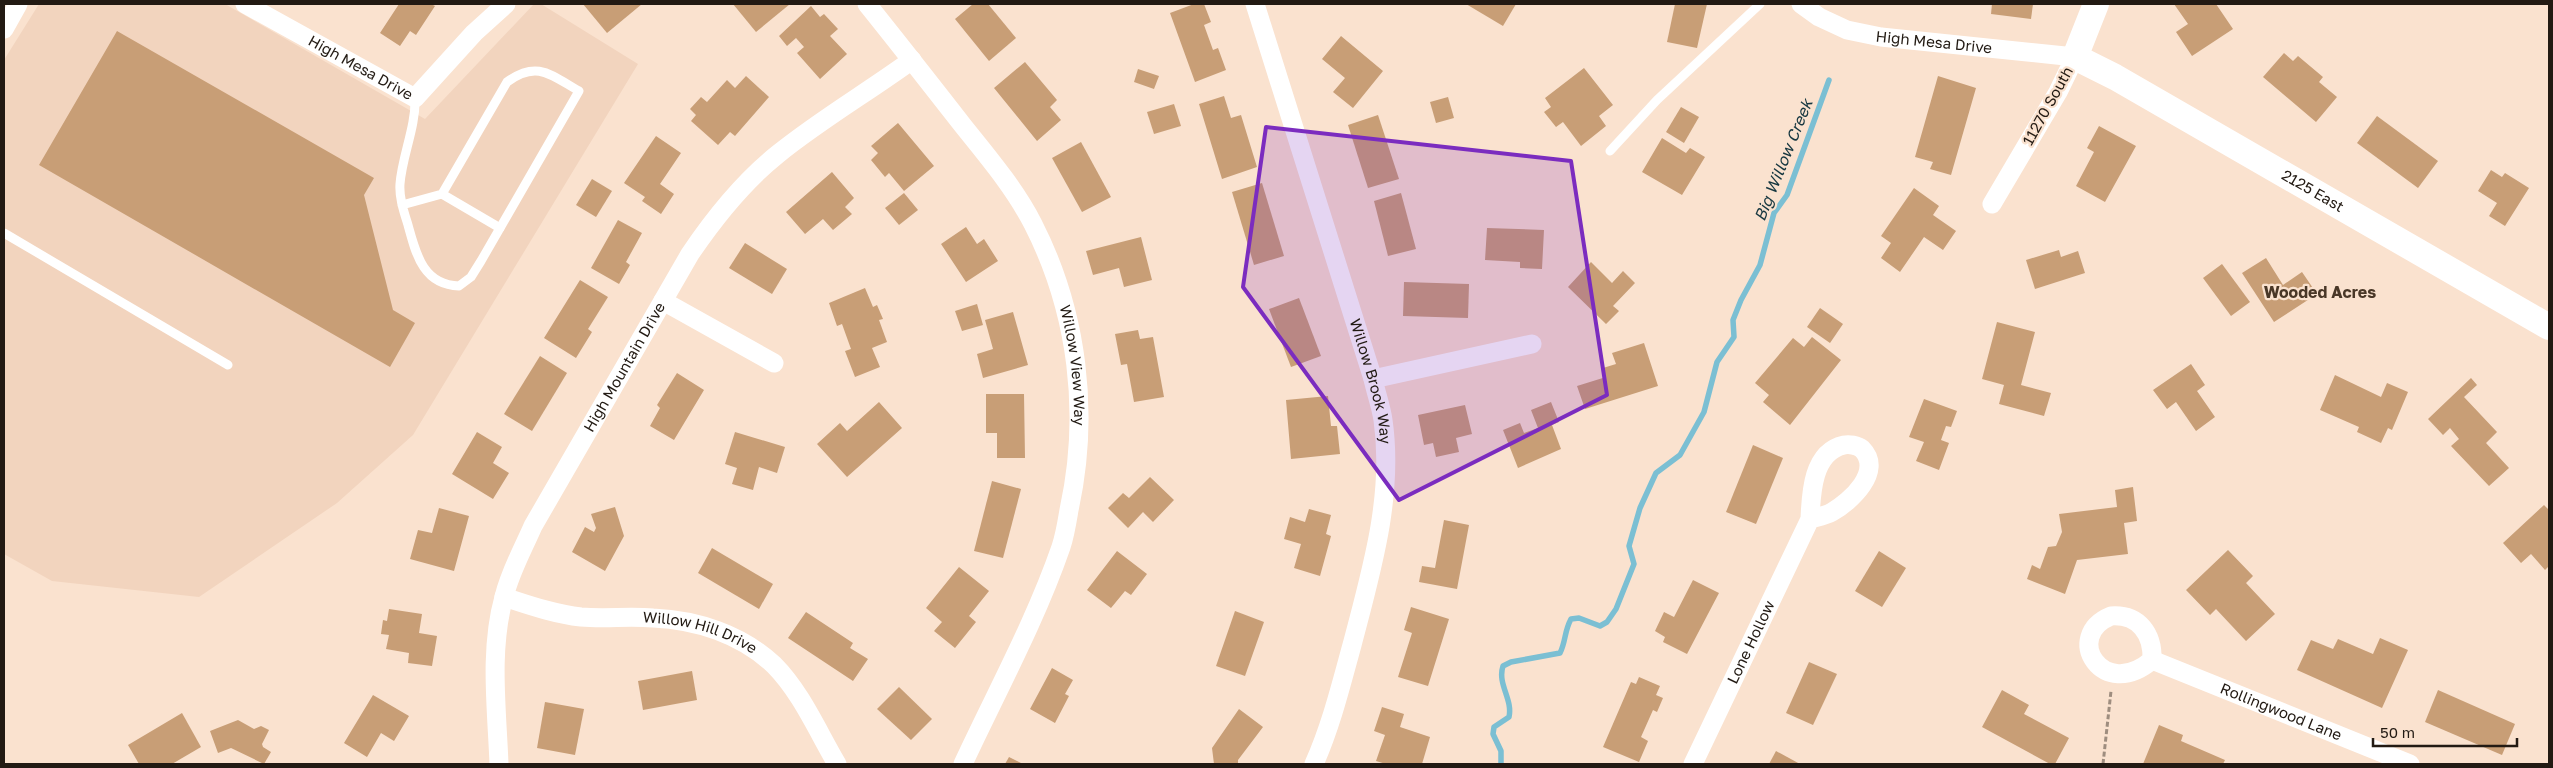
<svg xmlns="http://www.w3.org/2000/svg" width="2553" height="768" font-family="'Golos Text',sans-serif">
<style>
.built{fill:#f2d4be}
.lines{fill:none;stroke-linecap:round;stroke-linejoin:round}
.stream{stroke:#7bbfd3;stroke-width:5.5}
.building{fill:#c89e76}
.path{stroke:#9e8d7f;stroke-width:3;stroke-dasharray:5 2.5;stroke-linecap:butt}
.lane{stroke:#fff;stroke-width:9}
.street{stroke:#fff;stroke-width:19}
.secondary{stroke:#fff;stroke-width:26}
.marked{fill:#7b2cbf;fill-opacity:0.2;stroke:#7b2cbf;stroke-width:4;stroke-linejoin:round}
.labels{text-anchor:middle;stroke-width:4.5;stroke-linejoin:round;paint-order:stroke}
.street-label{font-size:15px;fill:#221a13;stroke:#fae2cf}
.water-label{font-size:16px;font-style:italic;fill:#163740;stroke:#fae2cf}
.neighbourhood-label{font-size:16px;font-weight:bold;fill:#493727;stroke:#fae2cf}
</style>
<rect width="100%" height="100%" fill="#fae2cf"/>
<polygon class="built" points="39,4 225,4 425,119 534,4 541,4 638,64 413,435 337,503 199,597 52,581 4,554 4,60"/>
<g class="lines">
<path class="stream" d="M1501,764V751L1493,734L1494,727L1509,717C1513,699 1497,684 1503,666L1511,662L1560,653C1566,641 1564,632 1571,619L1579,618L1600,626L1607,622L1616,609L1634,564L1629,546L1640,508L1656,473L1680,455L1704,412L1717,362L1734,337L1733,320L1741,300L1760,265L1774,213L1787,195L1829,80"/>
</g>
<g class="building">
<polygon points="399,4 431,4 435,6 416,35 410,31 400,46 380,33"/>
<polygon points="583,4 642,4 607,33"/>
<polygon points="733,4 790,4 756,32"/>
<polygon points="973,4 988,4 1016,38 989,61 955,19"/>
<polygon points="1194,4 1204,4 1211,22 1204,25 1213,50 1218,48 1226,70 1195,82 1170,13"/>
<polygon points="1466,4 1516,4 1503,26"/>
<polygon points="1675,4 1707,4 1697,48 1667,42"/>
<polygon points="1992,4 2033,4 2031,19 1991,14"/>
<polygon points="2174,4 2216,4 2233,29 2192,56 2176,32 2188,24"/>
<polygon points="811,6 820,17 824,14 838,29 830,36 847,54 820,79 797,53 804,47 796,38 787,46 779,36"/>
<polygon points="117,31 374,178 364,195 393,310 415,323 390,367 39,165"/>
<polygon points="1341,36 1383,71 1353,108 1333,92 1345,78 1322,59"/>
<polygon points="2284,53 2293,61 2298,56 2323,77 2319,82 2337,97 2316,122 2263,77"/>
<polygon points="1025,62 1057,100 1050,107 1061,120 1037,141 994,88"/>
<polygon points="1584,68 1613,105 1599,116 1606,126 1581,146 1563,122 1556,127 1544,112 1551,107 1545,98"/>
<polygon points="1138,69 1159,76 1154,89 1134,82"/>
<polygon points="746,76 769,97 735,136 730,132 718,145 691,121 696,115 690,109 701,97 707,102 727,80 735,88"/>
<polygon points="1938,76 1976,88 1951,175 1930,169 1933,162 1915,157"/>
<polygon points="1224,96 1231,118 1241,115 1257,167 1222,179 1199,104"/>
<polygon points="1448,97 1454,118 1436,123 1430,102"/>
<polygon points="1174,104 1181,126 1154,134 1147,112"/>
<polygon points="1681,107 1699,117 1684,143 1666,132"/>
<polygon points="1378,115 1399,179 1368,188 1348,125"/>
<polygon points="2377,116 2438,161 2418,188 2357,143"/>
<polygon points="898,123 934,166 904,191 889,173 885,177 871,160 878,153 871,146"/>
<polygon points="2099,126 2136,146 2105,202 2076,186 2094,152 2087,148"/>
<polygon points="656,136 681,153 660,184 674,194 661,214 642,201 645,197 624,183"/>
<polygon points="1662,138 1686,153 1690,148 1705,157 1682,195 1642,172"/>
<polygon points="1081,142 1111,197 1082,212 1052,158"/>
<polygon points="2491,170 2502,177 2505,173 2529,188 2505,226 2489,216 2497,203 2478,191"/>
<polygon points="832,172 854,198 845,207 852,214 833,230 823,219 805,234 786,212"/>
<polygon points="592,179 612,191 596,217 576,205"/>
<polygon points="1262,183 1284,256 1254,265 1232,192"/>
<polygon points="1914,188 1939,206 1933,215 1956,231 1943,250 1924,237 1900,272 1881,258 1891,243 1881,236"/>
<polygon points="904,193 918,210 899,225 885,208"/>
<polygon points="1401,193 1416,249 1388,256 1374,201"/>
<polygon points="618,220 642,233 626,262 630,265 619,284 591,268"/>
<polygon points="966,227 977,244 984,239 998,261 966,282 941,244"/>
<polygon points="1487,228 1544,230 1542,269 1520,268 1520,262 1485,260"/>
<polygon points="1141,237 1152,280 1124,287 1119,268 1093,275 1086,251"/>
<polygon points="745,243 787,269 772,294 729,268"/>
<polygon points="2059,250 2061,257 2078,251 2085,273 2035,289 2026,260"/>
<polygon points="2266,258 2283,285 2302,272 2317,294 2274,322 2242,273"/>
<polygon points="1591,262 1612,283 1623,271 1635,283 1613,306 1619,311 1606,324 1568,287"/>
<polygon points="2222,264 2250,302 2231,316 2203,278"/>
<polygon points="580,280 608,297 588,329 592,332 576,358 544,338"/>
<polygon points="1404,282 1469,284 1468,318 1403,316"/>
<polygon points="865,288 873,307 877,305 883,319 879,320 887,342 872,348 880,367 855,377 845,351 851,349 842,324 837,326 829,303"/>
<polygon points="1299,298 1321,356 1291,367 1269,309"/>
<polygon points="977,304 983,325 962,331 955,311"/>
<polygon points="1820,308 1843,324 1830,343 1807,327"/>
<polygon points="1013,312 1028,365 983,378 977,354 993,349 985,320"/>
<polygon points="1997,322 2035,332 2021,385 2051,393 2044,416 1999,404 2004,385 1982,379"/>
<polygon points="1138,330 1140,339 1153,337 1164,397 1134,402 1127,364 1121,365 1115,334"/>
<polygon points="1812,337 1841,360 1790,425 1763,402 1769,395 1755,383 1793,338 1804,347"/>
<polygon points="1644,343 1658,386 1585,409 1577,386 1606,377 1603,368 1616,364 1612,353"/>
<polygon points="540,356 567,373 532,431 504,414"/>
<polygon points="2191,364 2205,385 2197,391 2215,417 2196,431 2176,402 2167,409 2153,390"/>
<polygon points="677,373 704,390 674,440 650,426 660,408 657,405"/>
<polygon points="2335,375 2381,397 2387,383 2408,392 2392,430 2388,428 2381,443 2357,432 2359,427 2320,410"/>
<polygon points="2471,378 2477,385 2464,397 2497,432 2486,443 2509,468 2489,486 2451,446 2459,439 2450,428 2443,435 2428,419"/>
<polygon points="986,394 1024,394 1025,458 997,458 997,433 986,433"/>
<polygon points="1328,396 1331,426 1337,426 1340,454 1291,459 1286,400"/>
<polygon points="1924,399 1957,411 1951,427 1946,426 1941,440 1949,443 1939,470 1916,461 1924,442 1909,437"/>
<polygon points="879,402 902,428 847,477 817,444 840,423 847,431"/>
<polygon points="1551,402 1559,422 1552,425 1561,449 1518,468 1503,430 1520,423 1524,433 1538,428 1531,410"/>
<polygon points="1465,405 1472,434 1456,438 1459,452 1436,457 1433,443 1424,445 1418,415"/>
<polygon points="477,432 502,447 493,463 509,473 493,499 452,474"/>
<polygon points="735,432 785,447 777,473 759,467 753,490 732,484 737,468 725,464"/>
<polygon points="1753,445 1783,458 1756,524 1726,512"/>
<polygon points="1150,477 1174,500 1153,522 1143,512 1128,528 1108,508 1123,493 1129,498"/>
<polygon points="992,481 1021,489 1003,558 974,551"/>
<polygon points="2133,487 2137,521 2124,523 2128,554 2077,560 2065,594 2027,579 2032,565 2040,569 2048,547 2056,546 2062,532 2059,514 2117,507 2115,490"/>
<polygon points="2544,505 2549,510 2549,566 2545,570 2531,554 2521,563 2503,543"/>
<polygon points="615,507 624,536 605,571 572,552 585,527 594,532 596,528 591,514"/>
<polygon points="439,508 469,516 454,571 410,559 418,530 432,533"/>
<polygon points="1309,509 1331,515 1326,534 1331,536 1320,576 1294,568 1301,544 1284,539 1290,517 1305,522"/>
<polygon points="1444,520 1469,525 1457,589 1419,582 1422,566 1435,568"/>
<polygon points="712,548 773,584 759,609 698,573"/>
<polygon points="2228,550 2253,576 2246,583 2275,614 2246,641 2216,609 2210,615 2186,590"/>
<polygon points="1117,551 1147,574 1131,595 1125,591 1111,608 1087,590"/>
<polygon points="1879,551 1906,568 1882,607 1855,591"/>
<polygon points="959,567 989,591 969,616 976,622 955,648 934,631 942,622 926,608"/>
<polygon points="1693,580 1719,593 1687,654 1663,642 1665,637 1655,631 1664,612 1674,617"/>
<polygon points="1411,607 1449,619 1428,686 1398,677 1412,633 1404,630"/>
<polygon points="389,609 422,614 419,633 437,636 432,666 408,663 409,653 386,649 389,635 381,634 383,620 387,621"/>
<polygon points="1235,611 1264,622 1245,676 1216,666"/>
<polygon points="806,612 853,643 850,648 868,659 853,681 788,638"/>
<polygon points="2380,638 2408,650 2382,708 2297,670 2311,640 2333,649 2338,639 2373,654"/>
<polygon points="1809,662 1837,674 1813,725 1786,713"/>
<polygon points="1052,668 1073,680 1065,694 1069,696 1055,723 1030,709"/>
<polygon points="692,671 697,700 643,710 638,681"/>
<polygon points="1639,677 1660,686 1656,695 1663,698 1657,712 1653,710 1641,737 1648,741 1639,762 1603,747 1631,682 1636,684"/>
<polygon points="899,687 932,719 911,740 877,709"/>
<polygon points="2002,690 2029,705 2024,714 2069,738 2055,764 2050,764 1982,727"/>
<polygon points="2438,690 2515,724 2502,755 2425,722"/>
<polygon points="373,695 409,716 394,741 381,733 367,757 344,743"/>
<polygon points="545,702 584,709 575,755 537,748"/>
<polygon points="1382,707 1404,714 1400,727 1430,737 1422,764 1386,764 1376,761 1385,735 1374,731"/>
<polygon points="1239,709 1263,727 1238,760 1238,764 1214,764 1212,748"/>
<polygon points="182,713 201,747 172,764 139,764 128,745"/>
<polygon points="238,720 254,729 261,726 269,730 262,744 263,747 271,752 264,764 231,748 218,753 210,731"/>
<polygon points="2159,725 2183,735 2181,741 2225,760 2223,764 2143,764"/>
<polygon points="1776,751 1800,764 1769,764"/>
<polygon points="1009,757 1023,764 1005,764"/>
</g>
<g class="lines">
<polyline class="path" points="2103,764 2111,691"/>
<g class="lane">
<polyline points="1610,151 1657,100 1760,4"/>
<polyline points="442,194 500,228"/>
<path d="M402,205L442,194L507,82C537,60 551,75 579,91L481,261L471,277L459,286C423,285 416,254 408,225C404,212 399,198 400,184C402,156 416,127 415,98"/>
<polyline points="4,233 228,365"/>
</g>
<g class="street">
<path id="s1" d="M245,4L415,98L474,33L506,4"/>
<path id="s2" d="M867,4C900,45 932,86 964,127C989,158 1015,189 1033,224C1078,312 1090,414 1069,510C1067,522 1065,535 1061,547C1035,622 996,693 963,764"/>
<path id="s3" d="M1255,4L1373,379C1376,393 1381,406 1383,420C1394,496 1371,572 1352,645C1341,685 1331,726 1314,764"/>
<path id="s4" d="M1801,4L1819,17L1847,30L1881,37L2075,57L2058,92L1992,204"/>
<polyline points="4,29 18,4"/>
<polyline points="663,301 774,363"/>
<polyline points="1373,379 1532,344"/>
<path id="s5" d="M504,597C529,605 554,614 581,617C605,619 629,616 653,618C697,620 741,634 774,665C801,692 818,732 837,764"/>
<path d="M2111,616C2139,614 2153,634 2152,660C2103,702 2062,636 2111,616Z"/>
<path id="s6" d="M2152,660L2410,764"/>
<path id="s7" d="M499,764C497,710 489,650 504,597C510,572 523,549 533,526L690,254C715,217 743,182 778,154C820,120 868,92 912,60"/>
<path id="s8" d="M1693,764L1810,519C1811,495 1812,452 1844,445C1849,444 1857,445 1862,449C1884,471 1850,502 1832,512C1825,516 1817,517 1810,519"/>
</g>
<path class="secondary" id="s9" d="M2096,4L2075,57L2115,77L2549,327"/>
</g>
<path class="marked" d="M1266,127L1571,161L1607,395L1399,500L1243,287Z"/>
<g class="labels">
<g class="street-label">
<text dy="5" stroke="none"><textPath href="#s4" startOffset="141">High Mesa Drive</textPath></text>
<text dy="5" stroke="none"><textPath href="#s1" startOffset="132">High Mesa Drive</textPath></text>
<text transform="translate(2048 106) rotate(-61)" y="5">11270 South</text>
<text dy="5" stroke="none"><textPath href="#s9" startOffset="330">2125 East</textPath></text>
<text dy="5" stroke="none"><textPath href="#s2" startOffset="424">Willow View Way</textPath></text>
<text dy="5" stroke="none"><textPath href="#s7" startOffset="428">High Mountain Drive</textPath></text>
<text dy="5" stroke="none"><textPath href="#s3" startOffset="395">Willow Brook Way</textPath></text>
<text dy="5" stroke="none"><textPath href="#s5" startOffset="201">Willow Hill Drive</textPath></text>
<text dy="5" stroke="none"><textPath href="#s8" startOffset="135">Lone Hollow</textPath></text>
<text dy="5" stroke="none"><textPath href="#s6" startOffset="139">Rollingwood Lane</textPath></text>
</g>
<g class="water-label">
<text transform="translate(1783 160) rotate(-68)" y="6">Big Willow Creek</text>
</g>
<g class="neighbourhood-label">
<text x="2320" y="298">Wooded Acres</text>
</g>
</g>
<rect width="2553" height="768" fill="none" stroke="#221a13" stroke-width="10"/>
<path d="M2373 738v8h144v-8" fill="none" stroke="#221a13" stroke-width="2.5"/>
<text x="2380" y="738" font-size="15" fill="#221a13" stroke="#fae2cf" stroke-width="4" paint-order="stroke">50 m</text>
</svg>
